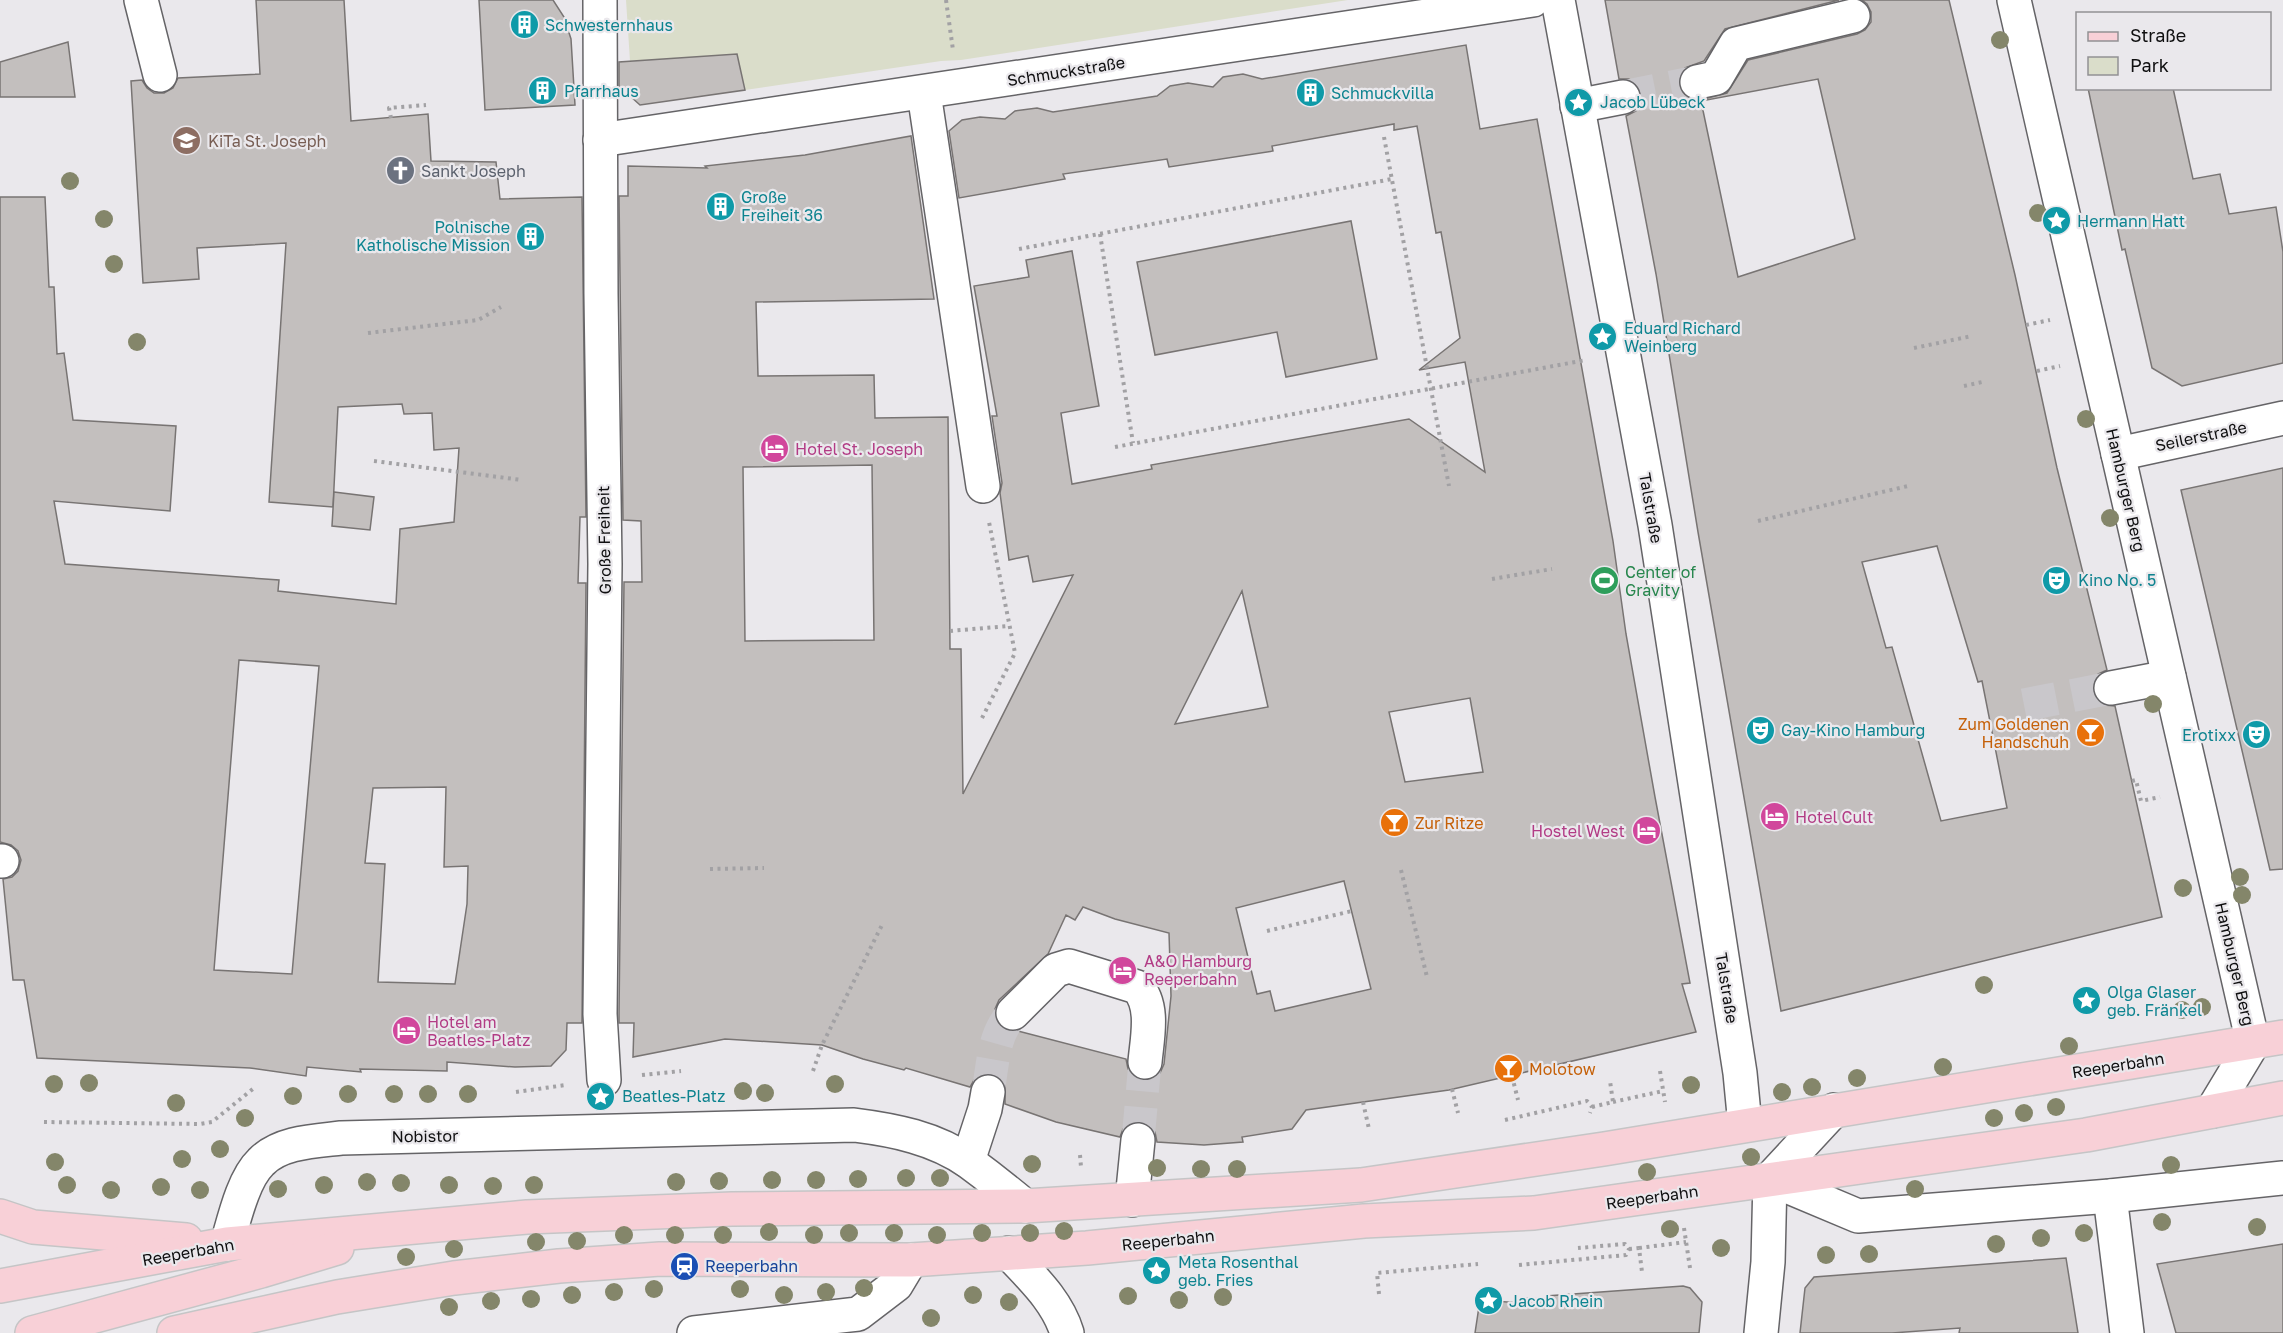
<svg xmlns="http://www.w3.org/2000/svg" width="2283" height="1333" font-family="'Golos Text',sans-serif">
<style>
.green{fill:#daddca}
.building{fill:#c3bfbe;stroke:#787473;stroke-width:1.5;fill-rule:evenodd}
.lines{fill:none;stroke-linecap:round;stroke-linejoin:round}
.minor-tunnel{stroke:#c9c7cb;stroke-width:33;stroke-dasharray:33 16;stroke-linecap:butt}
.minor-casing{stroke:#656467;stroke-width:36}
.major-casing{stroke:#c5c5c6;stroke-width:36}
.path{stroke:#a2a1a4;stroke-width:4;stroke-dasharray:3 4.5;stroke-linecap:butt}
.minor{stroke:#fff;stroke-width:33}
.major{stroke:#f8d0d7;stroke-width:33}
.tree{fill:#84866a}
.labels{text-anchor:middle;stroke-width:4.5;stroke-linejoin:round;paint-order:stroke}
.culture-label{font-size:16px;fill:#0d838f;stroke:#eae8ec;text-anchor:start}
.street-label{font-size:16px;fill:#0f0f10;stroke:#eae8ec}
.education-label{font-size:16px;fill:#785e54;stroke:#eae8ec;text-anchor:start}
.worship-label{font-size:16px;fill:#5b616d;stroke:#eae8ec;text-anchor:start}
.hotel-label{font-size:16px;fill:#b23c85;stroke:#eae8ec;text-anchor:start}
.leisure-label{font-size:16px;fill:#27864d;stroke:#eae8ec;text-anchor:start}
.food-label{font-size:16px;fill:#c56008;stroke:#eae8ec;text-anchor:start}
.transit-label{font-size:16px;fill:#164399;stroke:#eae8ec;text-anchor:start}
</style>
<rect width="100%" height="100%" fill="#eae8ec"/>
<polygon class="green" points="626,0 1348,0 961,60 941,61 745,90 737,54 630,61"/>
<g class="building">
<path d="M256,0H344L351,121L428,114L431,161L496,162L500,199L582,197L586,517H580L578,583H586L582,1023H567L566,1050L551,1066L515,1067L447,1062V1071L360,1069L361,1072L307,1067L306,1076L250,1068L37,1058L24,980H13L3,879L12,877L18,871L21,860L18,851L11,845L0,842V197H45L49,287H54L57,354L64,353L73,420L176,426L170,511L54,501L65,564L279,580L278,591L396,604L400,529L454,522L459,448L434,450L432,413L404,414L402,404L338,407L333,507L269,502L286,243L197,248L199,279L143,283L131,81L142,80L147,88L154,93H164L173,88L178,78L260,74ZM239,660L319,666L292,974L214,970ZM446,787L444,867L468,866L467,904L455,984L378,982L385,864L365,863L373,788Z"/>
<polygon points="479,0 553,0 564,17 571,39 575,105 485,110"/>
<path d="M1605,0H1839L1725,29L1704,61L1685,68L1679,76V85L1683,94L1691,100H1700L1727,93L1748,60L1857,34L1865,30L1871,22V12L1867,4L1862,0H1949L2015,275L2057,468L2107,670L2098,674L2094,681L2093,692L2097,701L2104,705L2115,706L2162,917L1781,1011L1698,532L1656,274L1626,116L1636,111L1640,104L1641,94L1637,84L1629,79H1619ZM1818,79L1855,239L1738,277L1701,101ZM1937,546L1978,682L1982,681L2007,808L1941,821L1892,647L1886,648L1862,562Z"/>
<polygon points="68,42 75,97 0,97 0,62"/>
<path d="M1466,45L1480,129L1537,119L1613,541L1626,634L1655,797L1690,983L1682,984L1696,1032L1449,1090L1306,1110L1292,1129L1242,1137L1243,1142L1204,1145L1157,1142L1155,1132L1149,1125L1140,1121L1130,1123L1123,1129L1120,1137L1056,1122L1005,1104V1085L1000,1078L992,1074L981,1075L974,1080L970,1087L906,1068L904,1070L863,1059L822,1045L725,1039L633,1057L634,1023H619V1014L624,582H642L641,521L623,520L619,196H628V166L707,168L705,166L805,155L911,136L934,299L756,302L758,376L874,375L875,418L948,417L950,649H961L963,794L1073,575L1033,582L1028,556L1009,560L1000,493L1002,483L992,416H997L974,286L1029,277L1026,260L1072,251L1099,406L1061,413L1072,484L1152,469L1151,465L1409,419L1485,472L1465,362L1419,370L1460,338L1441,232L1436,233L1417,126L1394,130V124L1272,146L1273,151L1169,167L1167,159L1063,174L1065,179L959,198L949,131L962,120L980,117L1005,119L1015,111L1037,108L1053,112L1157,96L1170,86L1188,83L1213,87L1223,77L1243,74L1262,79ZM872,465L874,640L745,641L743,467ZM1242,591L1268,707L1175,724ZM1470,698L1483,772L1405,782L1389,712ZM1344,881L1371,989L1275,1011L1270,991L1257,994L1236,908ZM1083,907L1115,919L1169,933L1171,996L1164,1064L1160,1073L1152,1079L1142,1081L1134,1077L1128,1069L1126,1059L1018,1031H1008L999,1026L995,1018V1009L999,1000L1048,954L1066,915L1075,920Z"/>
<polygon points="737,54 745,90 640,105 619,86 619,62"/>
<polygon points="2088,88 2173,88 2193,179 2220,174 2229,214 2276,207 2283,252 2283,363 2182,386 2152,368 2125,249 2122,250"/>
<polygon points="1351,221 1377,359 1286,377 1277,332 1155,355 1137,262"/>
<polygon points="2283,468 2283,869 2270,870 2181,490"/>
<polygon points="334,492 374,497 370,530 332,526"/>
<polygon points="2283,1244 2283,1333 2176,1333 2157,1264"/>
<polygon points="2066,1258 2078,1333 1959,1333 1960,1328 1892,1333 1800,1333 1805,1288 1814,1277"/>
<polygon points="1683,1286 1690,1288 1702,1302 1699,1333 1475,1333 1480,1300 1521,1303 1521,1298 1545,1299 1546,1296"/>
</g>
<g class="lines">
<g class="minor-tunnel">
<polyline points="1623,97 1697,82"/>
<polyline points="2024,705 2111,688"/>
<path d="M988,1092C993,1064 993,1034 1013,1013"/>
<polyline points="1138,1140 1145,1062"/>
</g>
<defs>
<g id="minor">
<polyline points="141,0 160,75"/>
<polyline points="600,0 601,294 605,564 600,1014 604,1080"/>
<polyline points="1558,0 1655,525 1740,1073 1745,1125"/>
<polyline points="2014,0 2253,1043 2212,1111"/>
<polyline points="1697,82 1716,78 1736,44 1853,16"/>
<polyline points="924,93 983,486"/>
<polyline points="1577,106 1623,97"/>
<polyline points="600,140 1533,0"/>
<polyline points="2118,454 2283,418"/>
<polyline points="2111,688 2169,677"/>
<polyline points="0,861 2,861"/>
<path d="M1013,1013L1056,970L1069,966L1137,987C1155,1005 1147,1039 1145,1062"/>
<polyline points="968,1161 985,1109 988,1092"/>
<polyline points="1770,1179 1858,1216 2110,1196 2283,1178"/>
<polyline points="2110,1196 2127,1333"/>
<polyline points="1132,1200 1138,1140"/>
<path d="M227,1244C234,1220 243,1179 261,1162C280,1142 315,1141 341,1138L854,1125C894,1130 935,1138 969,1162C988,1176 1007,1191 1025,1206"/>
<path d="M1009,1253C1031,1277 1057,1300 1067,1333"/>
<polyline points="694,1333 858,1314 896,1285 911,1260"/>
<polyline points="1761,1333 1768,1262 1770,1179 1834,1110"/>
</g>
<g id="major">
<polyline points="0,1216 33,1227 186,1240"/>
<polyline points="0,1286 227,1244 527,1217 732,1209 1025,1206 1361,1185 1604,1149 2283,1037"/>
<polyline points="32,1333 261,1271 337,1248"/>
<polyline points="174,1333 337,1297 454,1278 559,1266 660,1259 911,1260 1087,1248 1364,1221 1534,1213 2086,1135 2283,1098"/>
</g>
</defs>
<use href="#minor" class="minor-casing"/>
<use href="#major" class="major-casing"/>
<g class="path">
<polyline points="946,0 953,50"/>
<polyline points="391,118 389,108 426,105"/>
<polyline points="1384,137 1449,486"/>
<polyline points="1100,234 1133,443"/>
<polyline points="1019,249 1392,179"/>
<polyline points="2026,325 2050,320"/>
<polyline points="368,333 478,320 501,307"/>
<polyline points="1914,348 1972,336"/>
<polyline points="2037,371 2060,366"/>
<polyline points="1964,386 1982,382"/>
<polyline points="1115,447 1586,360"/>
<polyline points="374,461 522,480"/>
<polyline points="1758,521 1908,486"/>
<polyline points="1492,579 1552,569"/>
<polyline points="950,631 1009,626"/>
<polyline points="982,718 1015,653 989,522"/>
<polyline points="2132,781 2136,780 2141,801 2160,797"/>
<polyline points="710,869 764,868"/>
<polyline points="1401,870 1427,977"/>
<polyline points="1267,931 1352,911"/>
<polyline points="813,1071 822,1045 883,923"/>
<polyline points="1660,1071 1665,1102"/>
<polyline points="642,1075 681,1071"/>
<polyline points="1512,1076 1518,1100"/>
<polyline points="1452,1089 1458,1113"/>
<polyline points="516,1092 566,1085"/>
<polyline points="1363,1102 1369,1129"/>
<polyline points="1613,1102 1663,1091"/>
<polyline points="1592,1107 1613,1102 1610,1081"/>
<polyline points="1505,1120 1587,1101 1592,1107 1590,1113"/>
<polyline points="44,1122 200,1124 212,1122 254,1088"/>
<polyline points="1080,1155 1081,1167"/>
<polyline points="1684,1228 1690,1268"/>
<polyline points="1639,1248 1686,1242"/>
<polyline points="1629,1249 1639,1248 1642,1272"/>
<polyline points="1519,1265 1626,1255 1629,1249 1625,1244 1578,1248"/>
<polyline points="1379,1294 1377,1273 1478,1264"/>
</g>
<use href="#minor" class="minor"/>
<use href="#major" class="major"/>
</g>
<g class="tree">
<circle cx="2000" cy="40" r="9"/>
<circle cx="70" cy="181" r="9"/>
<circle cx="2038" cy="213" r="9"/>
<circle cx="104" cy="219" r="9"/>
<circle cx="114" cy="264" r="9"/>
<circle cx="137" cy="342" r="9"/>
<circle cx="2086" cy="419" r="9"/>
<circle cx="2110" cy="518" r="9"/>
<circle cx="2153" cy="704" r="9"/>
<circle cx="2240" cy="877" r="9"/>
<circle cx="2183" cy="888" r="9"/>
<circle cx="2242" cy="895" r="9"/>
<circle cx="1984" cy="985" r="9"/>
<circle cx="2202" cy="1007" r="9"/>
<circle cx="2182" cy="1010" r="9"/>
<circle cx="2069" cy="1046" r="9"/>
<circle cx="1943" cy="1067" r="9"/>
<circle cx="1857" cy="1078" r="9"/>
<circle cx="89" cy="1083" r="9"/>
<circle cx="54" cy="1084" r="9"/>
<circle cx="835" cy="1084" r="9"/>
<circle cx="1691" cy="1085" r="9"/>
<circle cx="1812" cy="1087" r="9"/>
<circle cx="743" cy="1091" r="9"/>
<circle cx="1782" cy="1092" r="9"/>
<circle cx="765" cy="1093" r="9"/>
<circle cx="348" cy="1094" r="9"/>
<circle cx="394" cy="1094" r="9"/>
<circle cx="428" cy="1094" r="9"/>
<circle cx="468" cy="1094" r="9"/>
<circle cx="293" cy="1096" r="9"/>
<circle cx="176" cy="1103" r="9"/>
<circle cx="2056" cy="1107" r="9"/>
<circle cx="2024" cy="1113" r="9"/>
<circle cx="245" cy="1118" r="9"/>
<circle cx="1994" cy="1118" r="9"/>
<circle cx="220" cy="1149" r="9"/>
<circle cx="1751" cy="1157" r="9"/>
<circle cx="182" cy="1159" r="9"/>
<circle cx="55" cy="1162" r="9"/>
<circle cx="1032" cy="1164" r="9"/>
<circle cx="2171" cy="1165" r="9"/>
<circle cx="1157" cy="1168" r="9"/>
<circle cx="1201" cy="1169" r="9"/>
<circle cx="1237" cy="1169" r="9"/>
<circle cx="1647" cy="1172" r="9"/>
<circle cx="906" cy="1178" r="9"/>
<circle cx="940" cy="1178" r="9"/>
<circle cx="858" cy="1179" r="9"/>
<circle cx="772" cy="1180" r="9"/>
<circle cx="816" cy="1180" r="9"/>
<circle cx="719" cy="1181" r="9"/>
<circle cx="367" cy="1182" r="9"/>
<circle cx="676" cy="1182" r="9"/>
<circle cx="401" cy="1183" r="9"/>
<circle cx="67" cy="1185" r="9"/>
<circle cx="324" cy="1185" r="9"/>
<circle cx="449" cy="1185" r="9"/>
<circle cx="534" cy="1185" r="9"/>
<circle cx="493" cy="1186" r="9"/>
<circle cx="161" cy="1187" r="9"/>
<circle cx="278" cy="1189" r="9"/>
<circle cx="1915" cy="1189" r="9"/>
<circle cx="111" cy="1190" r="9"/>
<circle cx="200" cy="1190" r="9"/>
<circle cx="2162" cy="1222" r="9"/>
<circle cx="2257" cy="1227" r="9"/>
<circle cx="1670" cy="1229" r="9"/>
<circle cx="1064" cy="1231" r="9"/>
<circle cx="769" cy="1232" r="9"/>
<circle cx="849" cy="1233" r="9"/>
<circle cx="894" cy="1233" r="9"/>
<circle cx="982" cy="1233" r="9"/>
<circle cx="1030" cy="1233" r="9"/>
<circle cx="2084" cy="1233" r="9"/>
<circle cx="624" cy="1235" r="9"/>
<circle cx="675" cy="1235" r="9"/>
<circle cx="723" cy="1235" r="9"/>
<circle cx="814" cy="1235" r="9"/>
<circle cx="937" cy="1235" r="9"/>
<circle cx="2041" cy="1238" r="9"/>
<circle cx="577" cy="1241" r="9"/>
<circle cx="536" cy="1242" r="9"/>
<circle cx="1996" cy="1244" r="9"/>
<circle cx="1721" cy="1248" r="9"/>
<circle cx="454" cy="1249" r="9"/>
<circle cx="1869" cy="1254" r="9"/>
<circle cx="1826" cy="1255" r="9"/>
<circle cx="406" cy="1257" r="9"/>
<circle cx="864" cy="1288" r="9"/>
<circle cx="654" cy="1289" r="9"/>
<circle cx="740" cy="1289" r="9"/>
<circle cx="614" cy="1292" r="9"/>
<circle cx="826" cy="1292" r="9"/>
<circle cx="572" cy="1295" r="9"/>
<circle cx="784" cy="1295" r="9"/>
<circle cx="973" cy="1295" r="9"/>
<circle cx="1128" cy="1296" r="9"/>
<circle cx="1223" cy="1297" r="9"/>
<circle cx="531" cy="1299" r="9"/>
<circle cx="1179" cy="1300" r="9"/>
<circle cx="491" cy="1301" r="9"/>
<circle cx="1009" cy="1302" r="9"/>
<circle cx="449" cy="1307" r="9"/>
<circle cx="931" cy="1318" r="9"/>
</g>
<defs>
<symbol id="building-disc" viewBox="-11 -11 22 22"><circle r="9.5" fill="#0f9aa8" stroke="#eae8ec"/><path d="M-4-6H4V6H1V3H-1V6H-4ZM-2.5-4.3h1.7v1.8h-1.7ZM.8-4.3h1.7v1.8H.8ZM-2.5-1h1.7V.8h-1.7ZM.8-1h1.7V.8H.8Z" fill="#fff"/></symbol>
<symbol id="sight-disc" viewBox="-11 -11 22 22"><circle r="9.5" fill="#0f9aa8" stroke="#eae8ec"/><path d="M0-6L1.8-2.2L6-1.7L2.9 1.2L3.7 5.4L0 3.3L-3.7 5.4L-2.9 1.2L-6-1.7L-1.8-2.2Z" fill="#fff"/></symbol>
<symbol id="school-disc" viewBox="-11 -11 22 22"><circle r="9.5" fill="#8d6e63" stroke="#eae8ec"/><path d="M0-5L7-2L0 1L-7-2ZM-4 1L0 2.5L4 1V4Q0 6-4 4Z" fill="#fff"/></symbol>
<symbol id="church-disc" viewBox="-11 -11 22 22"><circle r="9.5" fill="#6b7280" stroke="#eae8ec"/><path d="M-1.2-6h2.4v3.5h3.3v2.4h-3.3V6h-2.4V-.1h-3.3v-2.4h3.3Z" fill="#fff"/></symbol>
<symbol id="hotel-disc" viewBox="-11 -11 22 22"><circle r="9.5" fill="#d1479c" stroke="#eae8ec"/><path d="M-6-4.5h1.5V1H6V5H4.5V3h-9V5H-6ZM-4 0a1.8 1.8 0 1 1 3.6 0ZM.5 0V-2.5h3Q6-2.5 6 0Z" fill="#fff"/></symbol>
<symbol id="theatre-disc" viewBox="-11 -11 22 22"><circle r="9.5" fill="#0f9aa8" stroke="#eae8ec"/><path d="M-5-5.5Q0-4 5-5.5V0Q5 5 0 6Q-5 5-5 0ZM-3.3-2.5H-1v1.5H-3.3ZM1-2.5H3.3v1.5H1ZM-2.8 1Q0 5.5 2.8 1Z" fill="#fff"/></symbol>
<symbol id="stadium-disc" viewBox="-11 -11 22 22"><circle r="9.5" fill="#2e9e5b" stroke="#eae8ec"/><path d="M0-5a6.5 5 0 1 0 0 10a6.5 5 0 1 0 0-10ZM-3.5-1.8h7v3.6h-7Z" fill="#fff"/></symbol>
<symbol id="bar-disc" viewBox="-11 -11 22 22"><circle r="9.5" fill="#e8710a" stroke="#eae8ec"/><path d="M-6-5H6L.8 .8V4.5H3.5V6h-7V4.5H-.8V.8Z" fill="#fff"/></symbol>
<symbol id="station-disc" viewBox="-11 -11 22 22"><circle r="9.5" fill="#1a4fb4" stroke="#eae8ec"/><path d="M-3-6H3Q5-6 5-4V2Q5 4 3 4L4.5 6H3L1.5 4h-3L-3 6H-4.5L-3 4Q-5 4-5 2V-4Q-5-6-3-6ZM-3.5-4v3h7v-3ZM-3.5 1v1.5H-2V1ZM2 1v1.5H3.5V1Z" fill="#fff"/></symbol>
</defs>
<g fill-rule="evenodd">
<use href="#building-disc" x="508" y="8" width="33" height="33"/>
<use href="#building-disc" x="526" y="74" width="33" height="33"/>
<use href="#building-disc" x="1294" y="76" width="33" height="33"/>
<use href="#sight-disc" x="1562" y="86" width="33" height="33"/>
<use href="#school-disc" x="170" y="124" width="33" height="33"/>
<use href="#church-disc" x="384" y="154" width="33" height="33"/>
<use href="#building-disc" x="704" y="190" width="33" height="33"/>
<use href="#sight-disc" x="2040" y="204" width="33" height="33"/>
<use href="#building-disc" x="514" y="220" width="33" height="33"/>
<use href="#sight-disc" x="1586" y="320" width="33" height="33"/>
<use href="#hotel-disc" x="758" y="432" width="33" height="33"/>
<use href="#theatre-disc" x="2040" y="564" width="33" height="33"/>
<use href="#stadium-disc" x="1588" y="564" width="33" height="33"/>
<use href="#theatre-disc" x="1744" y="714" width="33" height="33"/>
<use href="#bar-disc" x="2074" y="716" width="33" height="33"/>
<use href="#theatre-disc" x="2240" y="718" width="33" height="33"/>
<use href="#hotel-disc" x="1758" y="800" width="33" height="33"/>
<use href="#bar-disc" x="1378" y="806" width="33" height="33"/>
<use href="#hotel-disc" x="1630" y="814" width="33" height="33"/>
<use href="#hotel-disc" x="1106" y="954" width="33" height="33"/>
<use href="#sight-disc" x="2070" y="984" width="33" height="33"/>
<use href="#hotel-disc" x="390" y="1014" width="33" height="33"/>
<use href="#bar-disc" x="1492" y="1052" width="33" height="33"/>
<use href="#sight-disc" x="584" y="1080" width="33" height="33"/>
<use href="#station-disc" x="668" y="1250" width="33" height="33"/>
<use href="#sight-disc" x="1140" y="1254" width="33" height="33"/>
<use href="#sight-disc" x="1472" y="1284" width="33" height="33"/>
</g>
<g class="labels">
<g class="culture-label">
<text x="545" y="31">Schwesternhaus</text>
<text x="564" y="97">Pfarrhaus</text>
<text x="1331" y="99">Schmuckvilla</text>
<text x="1600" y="108">Jacob Lübeck</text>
<text x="741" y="203">Große<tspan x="741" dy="18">Freiheit 36</tspan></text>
<text x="2077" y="227">Hermann Hatt</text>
<text x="510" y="233" text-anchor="end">Polnische<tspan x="510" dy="18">Katholische Mission</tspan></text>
<text x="1624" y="334">Eduard Richard<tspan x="1624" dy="18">Weinberg</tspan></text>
<text x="2078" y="586">Kino No. 5</text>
<text x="1781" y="736">Gay-Kino Hamburg</text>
<text x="2236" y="741" text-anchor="end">Erotixx</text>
<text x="2107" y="998">Olga Glaser<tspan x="2107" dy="18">geb. Fränkel</tspan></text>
<text x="622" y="1102">Beatles-Platz</text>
<text x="1178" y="1268">Meta Rosenthal<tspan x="1178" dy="18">geb. Fries</tspan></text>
<text x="1509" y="1307">Jacob Rhein</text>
</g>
<g class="street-label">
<text transform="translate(1066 71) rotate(-9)" y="6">Schmuckstraße</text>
<text transform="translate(2201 436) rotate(-12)" y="6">Seilerstraße</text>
<text transform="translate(2126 490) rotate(77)" y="6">Hamburger Berg</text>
<text transform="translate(1651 508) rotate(80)" y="6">Talstraße</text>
<text transform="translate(604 540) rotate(-91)" y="6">Große Freiheit</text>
<text transform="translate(2235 964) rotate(77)" y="6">Hamburger Berg</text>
<text transform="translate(1727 988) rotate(81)" y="6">Talstraße</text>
<text transform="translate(2118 1065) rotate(-9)" y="6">Reeperbahn</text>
<text transform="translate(425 1136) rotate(-1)" y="6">Nobistor</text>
<text transform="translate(1652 1197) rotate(-8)" y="6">Reeperbahn</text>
<text transform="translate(1168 1240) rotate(-6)" y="6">Reeperbahn</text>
<text transform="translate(188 1252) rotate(-10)" y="6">Reeperbahn</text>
</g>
<g class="education-label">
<text x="208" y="147">KiTa St. Joseph</text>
</g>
<g class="worship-label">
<text x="421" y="177">Sankt Joseph</text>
</g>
<g class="hotel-label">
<text x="795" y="455">Hotel St. Joseph</text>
<text x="1795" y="823">Hotel Cult</text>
<text x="1625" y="837" text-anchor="end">Hostel West</text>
<text x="1144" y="967">A&amp;O Hamburg<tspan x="1144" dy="18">Reeperbahn</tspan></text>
<text x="427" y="1028">Hotel am<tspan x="427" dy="18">Beatles-Platz</tspan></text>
</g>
<g class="leisure-label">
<text x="1625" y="578">Center of<tspan x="1625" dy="18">Gravity</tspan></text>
</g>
<g class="food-label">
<text x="2069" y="730" text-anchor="end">Zum Goldenen<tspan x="2069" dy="18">Handschuh</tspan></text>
<text x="1415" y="829">Zur Ritze</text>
<text x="1529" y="1075">Molotow</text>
</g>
<g class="transit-label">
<text x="705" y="1272">Reeperbahn</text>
</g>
</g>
<rect x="2076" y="12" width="195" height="78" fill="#eae8ec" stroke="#929194" stroke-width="1.5"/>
<rect x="2088" y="32" width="30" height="9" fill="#f8d0d7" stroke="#929194" stroke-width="1.5"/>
<text x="2130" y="42" font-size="18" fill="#0f0f10">Straße</text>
<rect x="2088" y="57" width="30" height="18" fill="#daddca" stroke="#929194" stroke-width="1.5"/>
<text x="2130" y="72" font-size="18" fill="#0f0f10">Park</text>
</svg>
